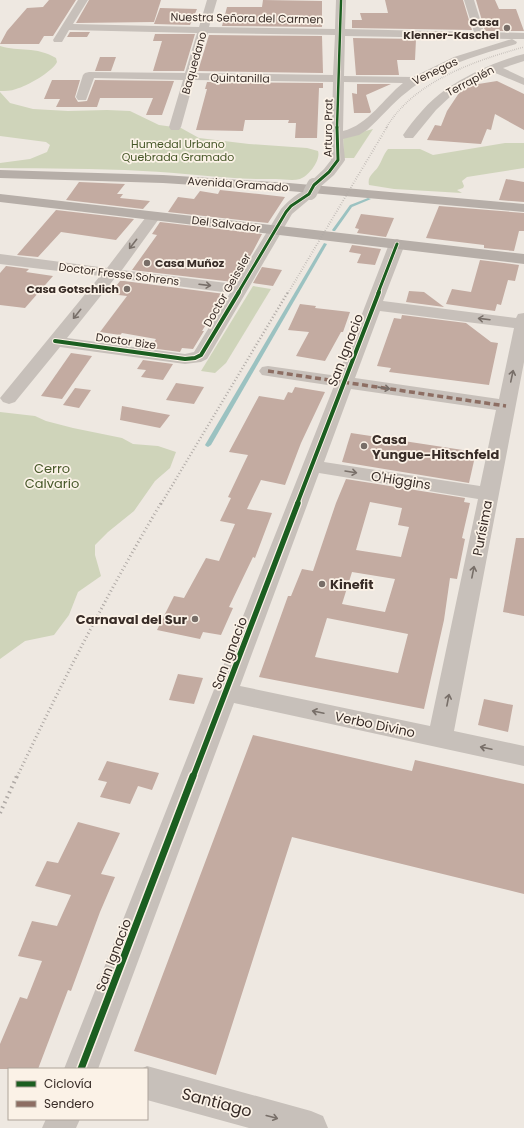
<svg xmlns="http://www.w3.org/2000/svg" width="524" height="1128" font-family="Poppins,sans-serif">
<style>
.green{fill:#cfd4ba}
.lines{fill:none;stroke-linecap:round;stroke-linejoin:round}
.stream{fill:#9bc2c1;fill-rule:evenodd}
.building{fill:#c3aba1;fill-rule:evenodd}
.minor{fill:#c7c0ba;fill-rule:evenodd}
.major{fill:#b6aea8;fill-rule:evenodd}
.rail-far4{stroke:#aea8a4;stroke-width:1.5;stroke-dasharray:0.5 1.5;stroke-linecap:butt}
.rail-far3{stroke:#aea8a4;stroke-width:2;stroke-dasharray:0.5 2;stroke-linecap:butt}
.rail-far2{stroke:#aea8a4;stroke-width:2.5;stroke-dasharray:1 2.5;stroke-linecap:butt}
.rail-far1{stroke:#aea8a4;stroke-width:3;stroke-dasharray:1 3;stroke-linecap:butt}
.rail{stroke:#aea8a4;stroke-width:4;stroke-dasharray:1.5 4;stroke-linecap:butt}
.minor-bridge{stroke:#c7c0ba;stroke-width:14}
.quiet{stroke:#8d6e63;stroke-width:3.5;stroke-dasharray:6 3.5;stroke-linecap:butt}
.cycleway-far4-casing{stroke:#fbf2e7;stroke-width:3.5}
.cycleway-far3-casing{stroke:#fbf2e7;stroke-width:4.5}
.cycleway-far2-casing{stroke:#fbf2e7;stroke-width:6}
.cycleway-far1-casing{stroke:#fbf2e7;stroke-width:8}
.cycleway-casing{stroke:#fbf2e7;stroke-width:10}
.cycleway-far4{stroke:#1b5e20;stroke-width:2.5}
.cycleway-far3{stroke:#1b5e20;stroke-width:3}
.cycleway-far2{stroke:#1b5e20;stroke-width:4}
.cycleway-far1{stroke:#1b5e20;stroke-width:5.5}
.cycleway{stroke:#1b5e20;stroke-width:7}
.oneway{stroke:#786f69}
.poi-dot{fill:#786e68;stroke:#fbf2e7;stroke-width:1.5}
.labels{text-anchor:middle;stroke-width:3.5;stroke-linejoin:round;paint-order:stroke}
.far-street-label{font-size:11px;fill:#382c27;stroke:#fbf2e7}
.far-poi-label{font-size:11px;font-weight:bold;fill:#382c27;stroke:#fbf2e7;text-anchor:end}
.far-park-label{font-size:11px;fill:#475829;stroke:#fbf2e7}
.street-label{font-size:13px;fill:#382c27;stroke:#fbf2e7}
.poi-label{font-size:13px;font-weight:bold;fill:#382c27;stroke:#fbf2e7;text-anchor:start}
.park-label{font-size:13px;fill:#475829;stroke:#fbf2e7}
.near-street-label{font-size:16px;fill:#382c27;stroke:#fbf2e7}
</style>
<rect width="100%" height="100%" fill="#eee8e1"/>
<g class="green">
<path d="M0,46C19,52 36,46 56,58L57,62C52,72 27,86 16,89C11,91 5,91 0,91Z"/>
<path d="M0,92L10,103L33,109L68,111L107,110L130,111L159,125L181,128L199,138L249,144L307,148L318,151C321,160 309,176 300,179C292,181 284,179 276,179C231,180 187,173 143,171C95,168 47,169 0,168V163L30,159L47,152L50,145L46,142L0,136Z"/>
<polygon points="373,129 354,158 344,158 343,137"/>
<path d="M505,143H524V168L467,177L462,181L464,186L463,188L457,190L462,193L394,189L369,185C367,176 374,173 378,167C382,161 383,155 388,149H420L433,155Z"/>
<polygon points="253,286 271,289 226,363 215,373 201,371"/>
<polygon points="0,412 35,416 46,421 73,428 122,438 133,444 158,446 176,452 170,468 155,481 134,511 108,532 95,545 95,555 101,576 78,592 69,615 54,635 25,641 0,659"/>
</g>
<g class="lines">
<g class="stream">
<polygon points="368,198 371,199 352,207 335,231 333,231 332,230 350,205"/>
<polygon points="324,243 327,244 211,445 208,447 206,446 205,445"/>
</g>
</g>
<g class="building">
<polygon points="49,0 76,0 53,36 44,36 39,44 0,44 7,31 27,8 43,7"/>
<polygon points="89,0 161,0 154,22 76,23"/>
<polygon points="263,0 322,1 322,27 222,26 227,7 262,7"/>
<polygon points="385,0 463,0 472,30 352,28 352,20 362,20 360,13 388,13"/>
<polygon points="476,0 495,0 499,9 516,9 524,31 485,31"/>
<polygon points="160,8 197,9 190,25 154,24"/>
<polygon points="70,32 90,32 87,37 67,37"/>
<polygon points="155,34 195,34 184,71 153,71 162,41 153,41"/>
<polygon points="209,35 322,36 323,73 198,71"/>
<polygon points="353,38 416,39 415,60 397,60 399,75 356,75"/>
<polygon points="100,57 116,57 111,71 95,71"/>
<polygon points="52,80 80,80 75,97 78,102 87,101 95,80 174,81 162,115 146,115 153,98 100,98 97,107 56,107 60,99 44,99"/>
<polygon points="497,81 524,94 524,130 495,114 491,130 487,129 481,144 427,140 435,125 441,126 447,111 459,93 472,85"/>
<polygon points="207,82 323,83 323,88 319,88 317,138 295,138 296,123 288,123 289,120 245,120 243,131 196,130 207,89 205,89"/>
<polygon points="357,84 391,84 366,95 371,112 370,113 354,113 352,93 357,94"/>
<polygon points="506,179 524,182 524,202 499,200"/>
<polygon points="79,182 125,184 117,194 123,194 120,198 150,201 143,209 66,200"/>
<polygon points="220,190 259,194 285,197 268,223 168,212 178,197 194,199 200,191 218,194"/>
<polygon points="439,206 524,213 524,231 519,231 514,251 484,248 484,245 426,238"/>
<polygon points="56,210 134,219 116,240 61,232 38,257 17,255"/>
<polygon points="361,214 394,218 386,237 357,233 359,229 355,228"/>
<polygon points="160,222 262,234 252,253 235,281 233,282 132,270 157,235 152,234"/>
<polygon points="352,245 381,249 375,265 357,263 361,254 349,252"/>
<polygon points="480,260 519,265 515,281 508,280 501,305 497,304 495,311 446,304 452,289 471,292"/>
<polygon points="6,266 29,269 26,272 53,276 25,308 0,305 0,273"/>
<polygon points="262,267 282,270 273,286 253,283"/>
<polygon points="120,281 124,281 225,294 202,331 204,331 193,349 182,348 180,352 150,348 156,339 122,333 120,335 100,332 127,296 110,294"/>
<polygon points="409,291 424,292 444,307 406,302"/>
<polygon points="300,304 316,306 315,308 350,312 343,332 341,332 325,361 296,356 309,332 288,330"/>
<polygon points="402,315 466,323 491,342 498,343 489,385 389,372 391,368 377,366 394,318 401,319"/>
<polygon points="71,353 92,356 62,399 41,396"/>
<polygon points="143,360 173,364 163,380 141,377 146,370 137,369"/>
<polygon points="176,383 204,387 194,404 166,400"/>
<polygon points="295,387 325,392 301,443 285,485 261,480 247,509 272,513 255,558 253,557 229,607 233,608 221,635 203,632 200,639 157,630 174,596 184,598 206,558 219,561 235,524 220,521 231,498 228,497 248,455 229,452 259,396 284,400 288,392 292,393"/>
<polygon points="75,388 91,390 79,408 63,405"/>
<polygon points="122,406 170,415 160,428 120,420"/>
<polygon points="351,433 476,452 469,483 342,462"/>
<path d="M346,479L465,498L464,502L470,503L462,538L465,539L457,579L450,578L444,620L424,709L259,677L288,596H291L302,569L313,571L336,503ZM370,502L402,508L398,525L409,527L401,557L356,550ZM352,572L395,579L385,612L342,604ZM327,618L408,634L398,673L315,657Z"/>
<polygon points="516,538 524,538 524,616 503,612"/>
<polygon points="178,674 203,678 194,704 169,700"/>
<polygon points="484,699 513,705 508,732 478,725"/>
<polygon points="253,735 412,771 415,760 524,784 524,894 292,837 216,1075 134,1051"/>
<polygon points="107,761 159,773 152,790 138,786 130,804 100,797 107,782 98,780"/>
<polygon points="78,822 120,833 101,874 115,877 100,912 71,991 68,990 38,1069 0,1069 0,1044 20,997 27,999 42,961 18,956 32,921 57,926 71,895 35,886 47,861 58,863"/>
</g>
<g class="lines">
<g class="minor">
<path d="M78,0H88L73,24L199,27L207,0H217L209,27L335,29L336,0H346L345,29L474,32L464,0H474L484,32L524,33V39H512L517,42L516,44C478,55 438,66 407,92C392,103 381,118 367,130L359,135L343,139L345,160L343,163L334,175L319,188L314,189L309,188L307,185L324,169L331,160L333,82L194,80L181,127L179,130H171L169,127L183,80L94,78L86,100H78L76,97L83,75L85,73L89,72L185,73L197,33L69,30L62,42H54L53,40ZM208,33L335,35L333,75L196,73ZM345,36L512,39L454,57L413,77L344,76ZM344,82L403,83C384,98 368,125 343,131Z"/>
<path d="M524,54V61L503,68L524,78V85L493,72L453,94L436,110L413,138H405L403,135C414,119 429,101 445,90C466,75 499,60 524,54Z"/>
<path d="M310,189L315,190L317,193L292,214L207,359L201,362L185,364L60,347L15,402L9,404L3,402L0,398L100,276L0,264V254L107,268L149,213L154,212L159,213L161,216L122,270L235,284L281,209C288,201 299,191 310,189ZM115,278L230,293L194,352L185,354L67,338Z"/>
<path d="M397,239L402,241L405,244L383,301L516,318L518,314L524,313V362L454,731L524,746V766L234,703L98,1069H64L334,386L268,376L262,375L259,371L262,367L268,366L338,376L389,244L392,241ZM380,311L514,328L499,399L355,378ZM351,389L496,410L480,486L324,462ZM319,473L478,499L430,726L240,686Z"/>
<polygon points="147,1066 311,1111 323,1116 328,1128 249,1128 147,1100 147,1069 141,1069"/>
<polygon points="46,1119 80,1119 76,1128 42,1128"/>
</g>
<g class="major">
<polygon points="0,170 163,175 289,183 524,204 524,212 289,191 163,183 0,178"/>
<polygon points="0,194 524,254 524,264 0,202"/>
</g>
<path class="rail-far4" d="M386,128C414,81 474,61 524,47"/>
<polyline class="rail-far3" points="288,293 387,127"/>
<polyline class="rail-far2" points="161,504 288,292"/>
<path class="rail-far1" d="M17,777C61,684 108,592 161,503"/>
<polyline class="rail" points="0,813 17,776"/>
<polyline class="minor-bridge" points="310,193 314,185"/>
<polyline class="quiet" points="268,371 506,406"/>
<defs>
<polyline id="cycleway-far4" points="337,128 341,0"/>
<g id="cycleway-far3">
<polyline points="238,293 286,212 291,206 309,194 314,185 329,172 338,160 337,127"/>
<polyline points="378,293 397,244"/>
</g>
<g id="cycleway-far2">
<polyline points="55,341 185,359 195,358 201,355 239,292"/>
<polyline points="297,504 379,292"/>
</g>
<polyline id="cycleway-far1" points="193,777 298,503"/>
<polyline id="cycleway" points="81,1069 193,776"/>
</defs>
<use href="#cycleway-far4" class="cycleway-far4-casing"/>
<use href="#cycleway-far3" class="cycleway-far3-casing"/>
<use href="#cycleway-far2" class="cycleway-far2-casing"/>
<use href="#cycleway-far1" class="cycleway-far1-casing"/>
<use href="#cycleway" class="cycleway-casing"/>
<use href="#cycleway-far4" class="cycleway-far4"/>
<use href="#cycleway-far3" class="cycleway-far3"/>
<use href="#cycleway-far2" class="cycleway-far2"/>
<use href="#cycleway-far1" class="cycleway-far1"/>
<use href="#cycleway" class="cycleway"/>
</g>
<defs><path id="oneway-shaft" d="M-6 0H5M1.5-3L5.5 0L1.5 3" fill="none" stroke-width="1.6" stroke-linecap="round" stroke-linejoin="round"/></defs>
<g class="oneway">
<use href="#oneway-shaft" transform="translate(133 244) rotate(128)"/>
<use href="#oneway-shaft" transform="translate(205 285) rotate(7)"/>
<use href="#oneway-shaft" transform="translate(77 314) rotate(129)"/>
<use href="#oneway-shaft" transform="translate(484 319) rotate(-173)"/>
<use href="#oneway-shaft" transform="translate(512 376) rotate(-78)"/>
<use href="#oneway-shaft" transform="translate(384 388) rotate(8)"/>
<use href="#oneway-shaft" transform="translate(351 472) rotate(9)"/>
<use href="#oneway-shaft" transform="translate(473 572) rotate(-79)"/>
<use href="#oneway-shaft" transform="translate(448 700) rotate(-79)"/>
<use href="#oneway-shaft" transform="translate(318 712) rotate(-168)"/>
<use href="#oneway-shaft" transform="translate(486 748) rotate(-168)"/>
<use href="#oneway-shaft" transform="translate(272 1117) rotate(15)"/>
</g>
<g class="poi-dot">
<circle cx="507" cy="28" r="4"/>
<circle cx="147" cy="263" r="4"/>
<circle cx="127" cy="289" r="4"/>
<circle cx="364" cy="446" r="4"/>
<circle cx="322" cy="584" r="4"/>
<circle cx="195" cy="619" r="4"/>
</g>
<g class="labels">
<g class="far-street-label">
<text transform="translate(247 18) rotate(1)" y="4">Nuestra Señora del Carmen</text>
<text transform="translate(194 63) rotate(-74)" y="4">Baquedano</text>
<text transform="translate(435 71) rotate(-26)" y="4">Venegas</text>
<text transform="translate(240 78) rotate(1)" y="4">Quintanilla</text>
<text transform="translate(470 81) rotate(-28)" y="4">Terraplén</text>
<text transform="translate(328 128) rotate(-89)" y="4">Arturo Prat</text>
<text transform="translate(238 184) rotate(4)" y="4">Avenida Gramado</text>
<text transform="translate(226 224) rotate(7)" y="4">Del Salvador</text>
<text transform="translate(119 274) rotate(7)" y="4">Doctor Fresse Sohrens</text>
<text transform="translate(227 290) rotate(-60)" y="4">Doctor Geissler</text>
<text transform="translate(126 341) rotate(8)" y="4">Doctor Bize</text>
</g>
<g class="far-poi-label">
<text x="499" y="26">Casa<tspan x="499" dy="13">Klenner-Kaschel</tspan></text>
<text x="155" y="267" text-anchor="start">Casa Muñoz</text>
<text x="119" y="293">Casa Gotschlich</text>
</g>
<g class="far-park-label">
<text x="178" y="148">Humedal Urbano<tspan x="178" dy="13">Quebrada Gramado</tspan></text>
</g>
<g class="street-label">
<text transform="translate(345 350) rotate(-69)" y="5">San Ignacio</text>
<text transform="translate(401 480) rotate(9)" y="5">O'Higgins</text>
<text transform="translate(482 528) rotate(-79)" y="5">Purísima</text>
<text transform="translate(229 653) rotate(-69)" y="5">San Ignacio</text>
<text transform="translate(375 724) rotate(12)" y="5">Verbo Divino</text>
<text transform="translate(113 955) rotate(-69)" y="5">San Ignacio</text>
</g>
<g class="poi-label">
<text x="372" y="444">Casa<tspan x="372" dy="15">Yungue-Hitschfeld</tspan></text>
<text x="330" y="589">Kinefit</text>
<text x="187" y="624" text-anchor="end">Carnaval del Sur</text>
</g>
<g class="park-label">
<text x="52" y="473">Cerro<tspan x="52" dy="15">Calvario</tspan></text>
</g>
<g class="near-street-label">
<text transform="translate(217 1102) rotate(15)" y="6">Santiago</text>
</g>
</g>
<rect x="8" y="1068" width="140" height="52" fill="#fbf2e7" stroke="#ada39a"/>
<rect x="16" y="1081" width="20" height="6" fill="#1b5e20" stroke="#ada39a"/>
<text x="44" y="1088" font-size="12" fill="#382c27">Ciclovía</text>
<rect x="16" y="1101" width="20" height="6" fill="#8d6e63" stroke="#ada39a"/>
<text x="44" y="1108" font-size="12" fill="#382c27">Sendero</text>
</svg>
